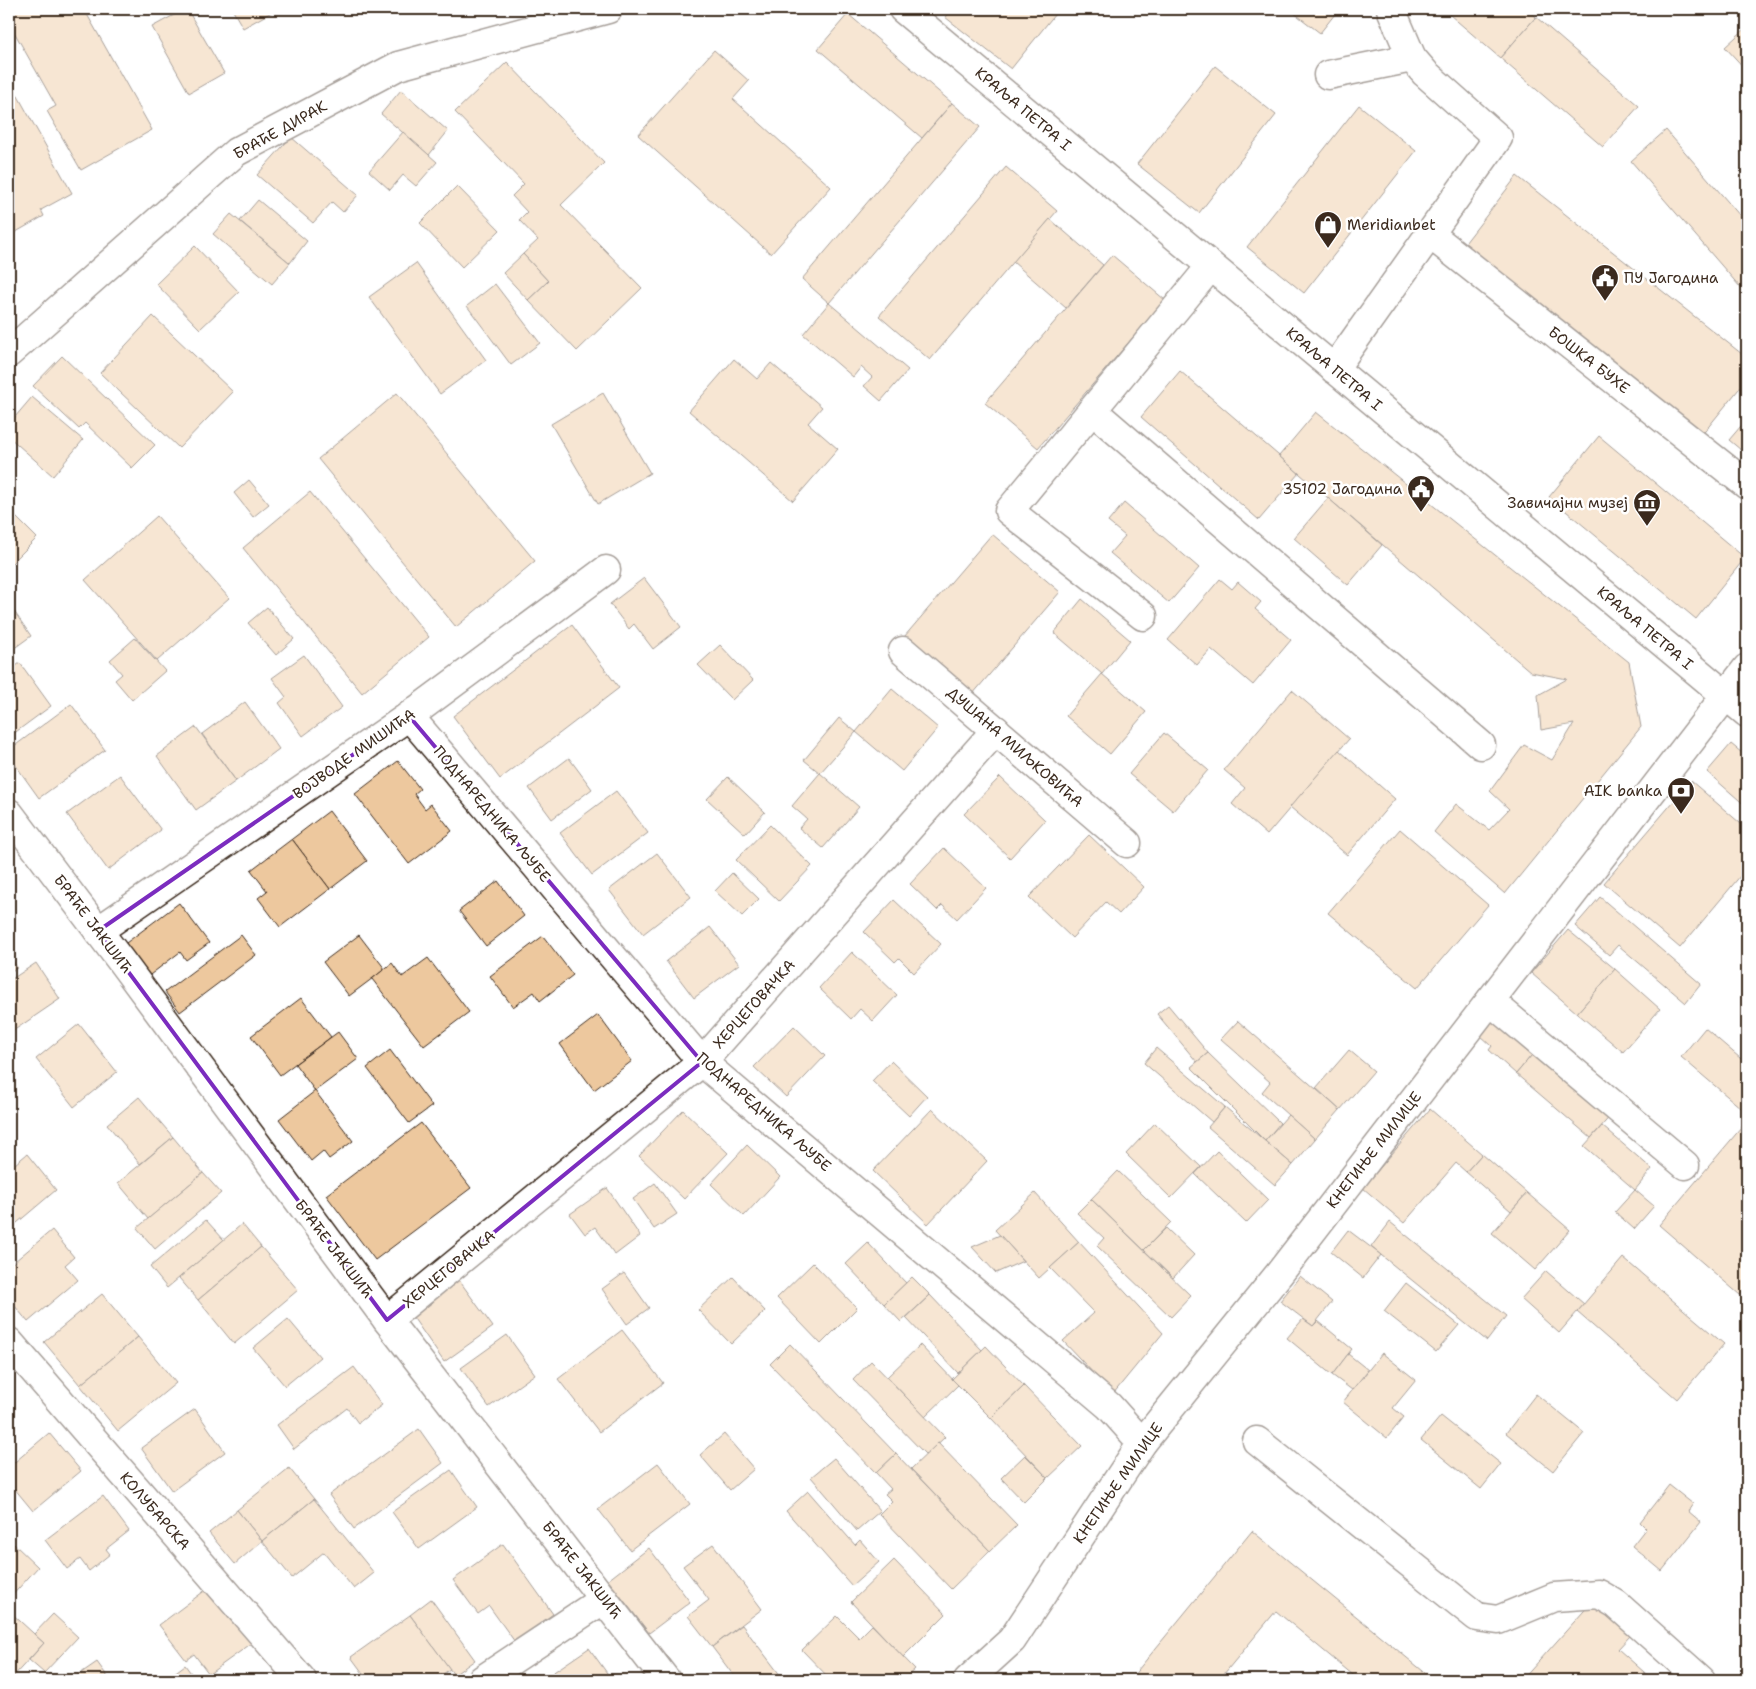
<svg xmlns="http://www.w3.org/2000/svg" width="1756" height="1689" font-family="'Shantell Sans',sans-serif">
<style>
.building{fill:#edc89e;stroke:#3b2a1e}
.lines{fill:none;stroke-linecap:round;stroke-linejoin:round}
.minor-casing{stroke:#3b2a1e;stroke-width:31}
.minor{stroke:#fff;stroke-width:28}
.marked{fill:none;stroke:#7b2cbf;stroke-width:4;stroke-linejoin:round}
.labels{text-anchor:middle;stroke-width:5;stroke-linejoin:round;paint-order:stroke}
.street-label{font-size:15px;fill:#3b2a1e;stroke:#fff}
.poi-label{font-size:15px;fill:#3b2a1e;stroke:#fff;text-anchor:end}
</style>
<rect width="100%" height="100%" fill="#fff"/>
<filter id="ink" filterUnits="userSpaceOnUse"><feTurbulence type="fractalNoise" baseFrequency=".02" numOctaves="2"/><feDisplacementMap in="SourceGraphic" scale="10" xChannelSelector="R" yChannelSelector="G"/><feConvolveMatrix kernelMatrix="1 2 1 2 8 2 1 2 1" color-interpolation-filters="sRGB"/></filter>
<g filter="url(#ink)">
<g class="building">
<polygon points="9,9 84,9 152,130 81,170 47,111 56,106 9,23"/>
<polygon points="185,9 187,9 224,73 189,93 152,27"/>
<polygon points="232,9 277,9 243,28"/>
<polygon points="951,9 1059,9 1011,69 945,17"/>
<polygon points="1289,9 1339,9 1320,33"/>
<polygon points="1443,9 1527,9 1536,17 1500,58"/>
<polygon points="848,14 952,103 922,138 818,49"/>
<polygon points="1536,17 1639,106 1603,147 1500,58"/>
<polygon points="1747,27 1747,71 1725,47"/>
<polygon points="714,50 749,81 733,99 831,187 771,254 638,135"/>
<polygon points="507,62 604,163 561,205 642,288 577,351 528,300 548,281 523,254 538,240 519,220 527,212 512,196 524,184 455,112"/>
<polygon points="1215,66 1276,115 1199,213 1137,164"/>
<polygon points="9,80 72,193 41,210 44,216 9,236"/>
<polygon points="401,90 448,131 429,155 381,114"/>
<polygon points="952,103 980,127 829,303 802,279"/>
<polygon points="1359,105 1416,151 1304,293 1247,247"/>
<polygon points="1666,130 1747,224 1747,295 1631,161"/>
<polygon points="403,132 437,162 416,186 403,175 390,190 369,171"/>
<polygon points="291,137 358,195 343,212 332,202 313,223 257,175"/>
<polygon points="1006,167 1057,211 930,360 879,316"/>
<polygon points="1517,176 1747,358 1747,379 1701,436 1462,247"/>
<polygon points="457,186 500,230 462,267 420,223"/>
<polygon points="258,200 307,241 290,263 240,221"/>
<polygon points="231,214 290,263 272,284 213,234"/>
<polygon points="1050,219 1103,265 1066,308 1013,262"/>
<polygon points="195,246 239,292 200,329 156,284"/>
<polygon points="523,254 548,281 528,300 503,273"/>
<polygon points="1112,255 1165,300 1038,448 985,403"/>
<polygon points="416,263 486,360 440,394 369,297"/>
<polygon points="495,284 540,343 511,365 467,306"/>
<polygon points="829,303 908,370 881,401 864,386 872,377 861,367 853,377 803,334"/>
<polygon points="153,316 233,392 179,448 100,373"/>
<polygon points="62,356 155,445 132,468 85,423 79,429 33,386"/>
<polygon points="734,359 757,379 771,363 822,407 808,423 838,449 793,501 689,411"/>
<polygon points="1180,371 1299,473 1259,520 1141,417"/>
<polygon points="397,393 535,561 456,627 318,459"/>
<polygon points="603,393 650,473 598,504 551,424"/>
<polygon points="32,397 83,440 53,476 9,437 9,424"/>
<polygon points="1316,412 1629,662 1641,727 1505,894 1434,832 1456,804 1489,830 1509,809 1490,791 1524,745 1552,760 1574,724 1541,730 1538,695 1567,679 1531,672 1279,456"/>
<polygon points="1747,419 1747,455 1729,440"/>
<polygon points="1599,436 1745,558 1696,619 1549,497"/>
<polygon points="249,480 269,504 253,517 234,493"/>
<polygon points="310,492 429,637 362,693 243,548"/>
<polygon points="1328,498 1382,545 1348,585 1294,538"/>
<polygon points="1124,503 1199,568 1169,603 1110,553 1125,536 1108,522"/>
<polygon points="9,510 37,538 9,566"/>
<polygon points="157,516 229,598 157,661 85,580"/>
<polygon points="992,534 1060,592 972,695 904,637"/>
<polygon points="644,578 681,627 653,649 634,624 629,629 610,604"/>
<polygon points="1220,579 1232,589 1238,582 1261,602 1255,609 1291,640 1253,685 1211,649 1197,665 1168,640"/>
<polygon points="1082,599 1130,640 1102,674 1054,633"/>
<polygon points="9,604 31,636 9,652"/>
<polygon points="267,607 294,639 276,655 248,623"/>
<polygon points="572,625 619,688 500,779 453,716"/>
<polygon points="135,638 165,671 132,700 115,680 122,674 110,660"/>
<polygon points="720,645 753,680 732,700 698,665"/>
<polygon points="304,655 342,707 303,736 279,703 286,697 272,678"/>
<polygon points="20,663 51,706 9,737 9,671"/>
<polygon points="1102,674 1146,712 1110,754 1066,716"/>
<polygon points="892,689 938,728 902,771 856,732"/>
<polygon points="1292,690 1349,739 1267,835 1232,804 1245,788 1224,770"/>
<polygon points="245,702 279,749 236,781 202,734"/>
<polygon points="71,704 105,750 39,798 9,756 9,750"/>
<polygon points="839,718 856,732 820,773 804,760"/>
<polygon points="196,727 236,781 196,810 157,756"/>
<polygon points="1164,733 1208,770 1173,811 1129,774"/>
<polygon points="1731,744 1747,757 1747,807 1707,772"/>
<polygon points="1339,750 1395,799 1347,855 1290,807"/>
<polygon points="569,758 592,789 552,819 529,788"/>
<polygon points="398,761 420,789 414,794 425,809 431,804 452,831 409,864 355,794"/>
<polygon points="820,773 859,807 823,848 799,828 807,819 792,806"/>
<polygon points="120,775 161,830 108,870 67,814"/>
<polygon points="728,777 765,812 745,834 707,799"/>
<polygon points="1000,777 1045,820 1010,858 964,814"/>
<polygon points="1691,781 1747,829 1747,868 1680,948 1604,883"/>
<polygon points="616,791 648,833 592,875 560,833"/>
<polygon points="329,811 367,861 330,889 292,839"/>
<polygon points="770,825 812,866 779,901 736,860"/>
<polygon points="1400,829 1488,905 1417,988 1328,913"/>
<polygon points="1089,835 1144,887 1119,914 1106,902 1072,938 1029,897"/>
<polygon points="292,839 330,889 280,927 258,898 267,891 251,870"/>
<polygon points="944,848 986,888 957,919 942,905 937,910 910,884"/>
<polygon points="657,853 691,897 643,934 609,890"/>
<polygon points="732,873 759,899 742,916 715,891"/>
<polygon points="498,881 524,916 486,946 459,911"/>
<polygon points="1600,897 1701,984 1686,1003 1618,945 1609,955 1575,926"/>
<polygon points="894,900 941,944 914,973 899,958 895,962 864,932"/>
<polygon points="179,903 209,943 186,960 180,952 146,978 122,946"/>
<polygon points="710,927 739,964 694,998 666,961"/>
<polygon points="1568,930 1615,969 1577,1013 1531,973"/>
<polygon points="241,935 256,955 180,1012 165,992"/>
<polygon points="359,935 385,969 349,996 323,962"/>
<polygon points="543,936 573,975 540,1001 534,992 513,1007 490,976"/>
<polygon points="9,952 17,968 9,972"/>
<polygon points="852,952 897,995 873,1021 860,1009 851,1019 819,988"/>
<polygon points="428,958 469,1012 424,1046 372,979 392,963 402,977"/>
<polygon points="36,963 60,999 13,1031 9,1024 9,981"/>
<polygon points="1615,969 1660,1009 1623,1052 1577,1013"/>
<polygon points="301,998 331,1037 280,1075 251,1036"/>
<polygon points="1168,1005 1208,1053 1197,1062 1157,1014"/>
<polygon points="1497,1014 1537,1049 1516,1074 1489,1050 1492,1046 1480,1035"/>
<polygon points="598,1015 632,1061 594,1090 560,1044"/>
<polygon points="1238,1021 1340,1110 1315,1139 1262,1092 1270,1082 1221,1039"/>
<polygon points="79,1024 117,1072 74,1107 36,1059"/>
<polygon points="794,1026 825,1056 786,1097 754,1067"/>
<polygon points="1705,1028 1747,1064 1747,1101 1741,1108 1681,1057"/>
<polygon points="338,1032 358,1059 315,1091 295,1064"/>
<polygon points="1156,1048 1225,1107 1212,1122 1144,1063"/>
<polygon points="1537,1049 1612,1114 1591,1138 1516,1074"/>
<polygon points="390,1050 432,1106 409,1123 367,1068"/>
<polygon points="1349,1050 1374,1071 1340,1110 1316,1088"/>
<polygon points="1208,1053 1280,1123 1265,1141 1191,1067"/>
<polygon points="891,1061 927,1096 909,1116 872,1081"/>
<polygon points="315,1091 353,1141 329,1159 323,1151 311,1161 279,1119"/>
<polygon points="139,1097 173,1137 140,1164 107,1124"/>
<polygon points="1225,1107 1293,1165 1275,1185 1208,1127"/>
<polygon points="932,1109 987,1161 928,1224 873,1171"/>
<polygon points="1430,1109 1482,1154 1466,1172 1456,1163 1404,1223 1363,1188"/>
<polygon points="683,1110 728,1153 684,1199 639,1156"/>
<polygon points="1288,1115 1315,1139 1293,1165 1265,1141"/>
<polygon points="1747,1121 1747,1287 1740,1295 1659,1225"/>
<polygon points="421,1123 471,1188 375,1260 326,1195"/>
<polygon points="1155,1123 1201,1167 1171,1198 1126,1154"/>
<polygon points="1602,1126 1652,1169 1635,1190 1584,1146"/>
<polygon points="173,1137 203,1173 148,1219 118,1183"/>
<polygon points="747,1145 780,1177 744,1216 711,1184"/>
<polygon points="1217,1151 1268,1200 1246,1223 1195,1174"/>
<polygon points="27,1154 56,1190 11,1228 9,1225 9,1169"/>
<polygon points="1482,1154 1527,1193 1511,1211 1466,1172"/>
<polygon points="1118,1171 1171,1222 1144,1250 1091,1199"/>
<polygon points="203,1173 221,1193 155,1249 137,1228"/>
<polygon points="655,1183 677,1214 654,1229 633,1199"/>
<polygon points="607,1188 640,1236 615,1255 595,1227 585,1234 570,1214"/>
<polygon points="1635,1190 1654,1206 1634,1229 1615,1212"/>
<polygon points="1035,1193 1079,1242 1039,1278 995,1230"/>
<polygon points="1527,1193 1570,1230 1535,1270 1492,1233"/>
<polygon points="1091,1199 1191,1296 1171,1317 1097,1246 1104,1238 1077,1213"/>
<polygon points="206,1220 224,1240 167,1288 150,1267"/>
<polygon points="1390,1222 1506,1316 1487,1341 1371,1247"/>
<polygon points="242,1224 261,1247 198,1300 179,1278"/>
<polygon points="1166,1228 1194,1255 1173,1278 1144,1250"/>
<polygon points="52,1230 74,1257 65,1265 78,1280 28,1322 9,1299 9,1266"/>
<polygon points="1348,1230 1381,1255 1363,1278 1331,1252"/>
<polygon points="1000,1235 1023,1261 996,1273 972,1247"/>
<polygon points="1079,1242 1163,1333 1113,1394 1063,1341 1094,1313 1050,1268"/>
<polygon points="868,1243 906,1283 884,1304 846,1264"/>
<polygon points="261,1247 298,1290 234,1344 198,1300"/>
<polygon points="1623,1258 1724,1344 1677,1399 1577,1312"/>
<polygon points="813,1263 857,1308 821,1344 777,1298"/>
<polygon points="1546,1271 1584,1304 1559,1333 1521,1299"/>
<polygon points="624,1273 649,1308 627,1324 602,1289"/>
<polygon points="456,1276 493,1327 444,1362 408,1310"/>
<polygon points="1300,1276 1332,1302 1313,1326 1280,1301"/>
<polygon points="733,1277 765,1311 731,1344 698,1310"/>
<polygon points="912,1277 930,1295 901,1322 884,1304"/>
<polygon points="1406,1283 1459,1325 1436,1352 1384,1311"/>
<polygon points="102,1294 138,1337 80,1385 44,1342"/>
<polygon points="930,1295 982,1350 958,1373 906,1318"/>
<polygon points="288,1319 320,1357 285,1386 253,1348"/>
<polygon points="1303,1319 1313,1326 1318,1321 1352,1349 1332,1375 1287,1338"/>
<polygon points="622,1330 663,1383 599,1432 558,1379"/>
<polygon points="507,1335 535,1374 489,1407 461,1368"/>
<polygon points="138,1337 176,1383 118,1431 80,1385"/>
<polygon points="790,1344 896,1454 876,1473 770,1364"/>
<polygon points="920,1345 958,1385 925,1417 887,1377"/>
<polygon points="986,1346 1024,1386 991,1418 952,1379"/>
<polygon points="1382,1353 1416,1380 1393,1408 1404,1417 1387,1438 1343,1402"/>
<polygon points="1348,1354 1368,1370 1352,1390 1332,1375"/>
<polygon points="871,1361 945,1437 926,1455 853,1380"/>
<polygon points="354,1367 382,1405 358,1423 347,1408 294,1449 277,1425"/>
<polygon points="1024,1386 1082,1446 1048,1478 991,1418"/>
<polygon points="1536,1394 1584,1433 1553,1471 1506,1433"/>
<polygon points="195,1409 225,1452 172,1491 141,1448"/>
<polygon points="1441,1416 1501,1464 1481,1489 1421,1440"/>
<polygon points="419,1429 443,1463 354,1529 329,1495"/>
<polygon points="49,1433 81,1471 33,1511 9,1482 9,1467"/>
<polygon points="724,1434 754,1469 730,1490 700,1455"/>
<polygon points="938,1443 1017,1525 990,1551 911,1469"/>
<polygon points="896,1454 990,1551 951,1589 879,1514 892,1501 885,1494 891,1489 876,1473"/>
<polygon points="1025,1455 1048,1478 1024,1502 1001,1478"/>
<polygon points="834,1458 880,1511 857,1531 811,1477"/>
<polygon points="658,1463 690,1504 630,1550 598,1509"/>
<polygon points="289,1468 314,1499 262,1541 237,1510"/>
<polygon points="451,1470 477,1507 419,1549 392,1512"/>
<polygon points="1669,1485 1693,1504 1688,1511 1701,1522 1662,1571 1632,1546 1646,1528 1640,1522"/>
<polygon points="808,1491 855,1545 860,1540 879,1562 852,1586 786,1511"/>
<polygon points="103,1496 129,1531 106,1549 110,1554 89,1571 80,1559 67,1569 45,1540"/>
<polygon points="314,1499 374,1573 354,1589 324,1552 292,1578 262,1541"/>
<polygon points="237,1510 262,1541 235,1564 209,1533"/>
<polygon points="1252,1531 1434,1680 1359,1680 1276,1611 1219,1680 1138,1680 1133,1676"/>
<polygon points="14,1544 38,1567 9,1599 9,1549"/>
<polygon points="503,1544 553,1614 515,1642 489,1606 478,1614 453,1580"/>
<polygon points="713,1544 762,1609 712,1647 688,1616 709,1600 683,1566"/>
<polygon points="649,1548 690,1602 649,1633 608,1580"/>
<polygon points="894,1560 946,1614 903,1657 851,1602"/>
<polygon points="211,1586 252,1643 209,1674 194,1654 186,1660 159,1625"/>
<polygon points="431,1599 475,1660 454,1675 410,1615"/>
<polygon points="1592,1602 1630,1636 1618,1649 1653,1680 1522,1680"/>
<polygon points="9,1611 44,1643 10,1680 9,1680"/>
<polygon points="53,1614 78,1637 44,1673 29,1660 44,1643 34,1634"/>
<polygon points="410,1615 450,1669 435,1680 368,1680 351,1657"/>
<polygon points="837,1616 859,1638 872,1625 915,1669 903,1680 831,1680 802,1650"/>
<polygon points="742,1625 784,1680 737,1680 712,1647"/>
<polygon points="589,1648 612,1680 542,1680"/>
<polygon points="97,1662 110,1680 71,1680"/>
<polygon points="185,1665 196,1680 165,1680"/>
</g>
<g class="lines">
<defs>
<g id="minor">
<polyline points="903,9 1747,713"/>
<polyline points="1328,75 1412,58"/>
<polyline points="1431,235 1747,485"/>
<polyline points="9,353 236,152 398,66 608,9"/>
<polyline points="1334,369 1498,138 1425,73 1412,58 1391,9"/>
<polyline points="1092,410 1481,745"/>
<polyline points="1143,616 1009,511 1211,266"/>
<polyline points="903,651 1127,843"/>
<polyline points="409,716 702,1062 1109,1406 1142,1443"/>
<polyline points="9,813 121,961 387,1320 666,1680"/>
<polyline points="98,931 409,716 606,570"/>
<polyline points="1490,1001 1685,1165"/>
<polyline points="387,1320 702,1062 996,730"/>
<polyline points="9,1342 302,1680"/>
<polyline points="1257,1441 1477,1617 1498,1620 1554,1597 1599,1594 1616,1604 1701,1680"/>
<polyline points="482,1680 604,1599"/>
<polyline points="968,1680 1012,1640 1142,1443 1279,1274 1747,668"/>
</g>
</defs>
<use href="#minor" class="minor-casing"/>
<use href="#minor" class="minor"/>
</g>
</g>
<path d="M0 0H1756V1689H0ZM409,716L702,1062L387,1320L98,931Z" fill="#fff" fill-opacity=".55" fill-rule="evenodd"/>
<path class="marked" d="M409,716L702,1062L387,1320L98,931Z"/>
<defs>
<symbol id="shop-pin" viewBox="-11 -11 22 30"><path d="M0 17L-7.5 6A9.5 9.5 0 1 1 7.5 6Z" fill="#3b2a1e" stroke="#fff"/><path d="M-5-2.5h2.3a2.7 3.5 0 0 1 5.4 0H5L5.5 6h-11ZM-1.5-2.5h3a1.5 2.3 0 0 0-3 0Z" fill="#fff"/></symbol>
<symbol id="civic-pin" viewBox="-11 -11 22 30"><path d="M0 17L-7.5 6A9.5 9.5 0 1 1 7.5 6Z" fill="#3b2a1e" stroke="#fff"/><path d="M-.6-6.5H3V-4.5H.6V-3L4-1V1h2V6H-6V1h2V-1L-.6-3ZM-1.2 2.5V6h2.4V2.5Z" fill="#fff"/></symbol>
<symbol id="museum-pin" viewBox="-11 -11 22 30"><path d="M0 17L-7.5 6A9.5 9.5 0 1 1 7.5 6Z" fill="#3b2a1e" stroke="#fff"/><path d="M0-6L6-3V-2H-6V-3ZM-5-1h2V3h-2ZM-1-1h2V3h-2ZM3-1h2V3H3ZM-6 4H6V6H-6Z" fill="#fff"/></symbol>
<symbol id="bank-pin" viewBox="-11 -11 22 30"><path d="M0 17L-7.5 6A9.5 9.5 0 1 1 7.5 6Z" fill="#3b2a1e" stroke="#fff"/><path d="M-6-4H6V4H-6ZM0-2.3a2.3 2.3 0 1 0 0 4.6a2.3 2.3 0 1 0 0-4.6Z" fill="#fff"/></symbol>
</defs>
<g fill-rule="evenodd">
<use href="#shop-pin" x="1312" y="209" width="32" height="43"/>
<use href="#civic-pin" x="1589" y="262" width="32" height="43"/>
<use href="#civic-pin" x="1405" y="473" width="32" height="43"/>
<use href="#museum-pin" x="1631" y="487" width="32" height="43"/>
<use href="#bank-pin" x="1665" y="775" width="32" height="43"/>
</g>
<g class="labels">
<g class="street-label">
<text transform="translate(1023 109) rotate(40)" y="5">КРАЉА ПЕТРА I</text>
<text transform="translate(280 130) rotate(-29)" y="5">БРАЋЕ ДИРАК</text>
<text transform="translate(1589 360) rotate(38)" y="5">БОШКА БУХЕ</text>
<text transform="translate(1334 369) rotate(40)" y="5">КРАЉА ПЕТРА I</text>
<text transform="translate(1645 628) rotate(40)" y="5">КРАЉА ПЕТРА I</text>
<text transform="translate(1015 747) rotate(41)" y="5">ДУШАНА МИЉКОВИЋА</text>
<text transform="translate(354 754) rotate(-35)" y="5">ВОЈВОДЕ МИШИЋА</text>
<text transform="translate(492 814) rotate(50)" y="5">ПОДНАРЕДНИКА ЉУБЕ</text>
<text transform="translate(93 924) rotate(53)" y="5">БРАЋЕ ЈАКШИЋ</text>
<text transform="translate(754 1004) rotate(-48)" y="5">ХЕРЦЕГОВАЧКА</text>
<text transform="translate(764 1112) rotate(41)" y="5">ПОДНАРЕДНИКА ЉУБЕ</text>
<text transform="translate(1374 1150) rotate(-52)" y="5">КНЕГИЊЕ МИЛИЦЕ</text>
<text transform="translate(334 1249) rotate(53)" y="5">БРАЋЕ ЈАКШИЋ</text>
<text transform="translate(449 1269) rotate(-39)" y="5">ХЕРЦЕГОВАЧКА</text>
<text transform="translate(1118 1483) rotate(-55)" y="5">КНЕГИЊЕ МИЛИЦЕ</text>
<text transform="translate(155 1511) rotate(49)" y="5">КОЛУБАРСКА</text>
<text transform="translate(582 1570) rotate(52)" y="5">БРАЋЕ ЈАКШИЋ</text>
</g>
<g class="poi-label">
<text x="1347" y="230" text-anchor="start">Meridianbet</text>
<text x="1624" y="283" text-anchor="start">ПУ Јагодина</text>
<text x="1402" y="494">35102 Јагодина</text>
<text x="1628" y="508">Завичајни музеј</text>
<text x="1662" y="796">AIK banka</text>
</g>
</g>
<rect width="1756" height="1689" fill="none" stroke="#fff" stroke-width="30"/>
<rect x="15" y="15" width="1726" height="1659" fill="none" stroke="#3b2a1e" stroke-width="2" filter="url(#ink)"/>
</svg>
